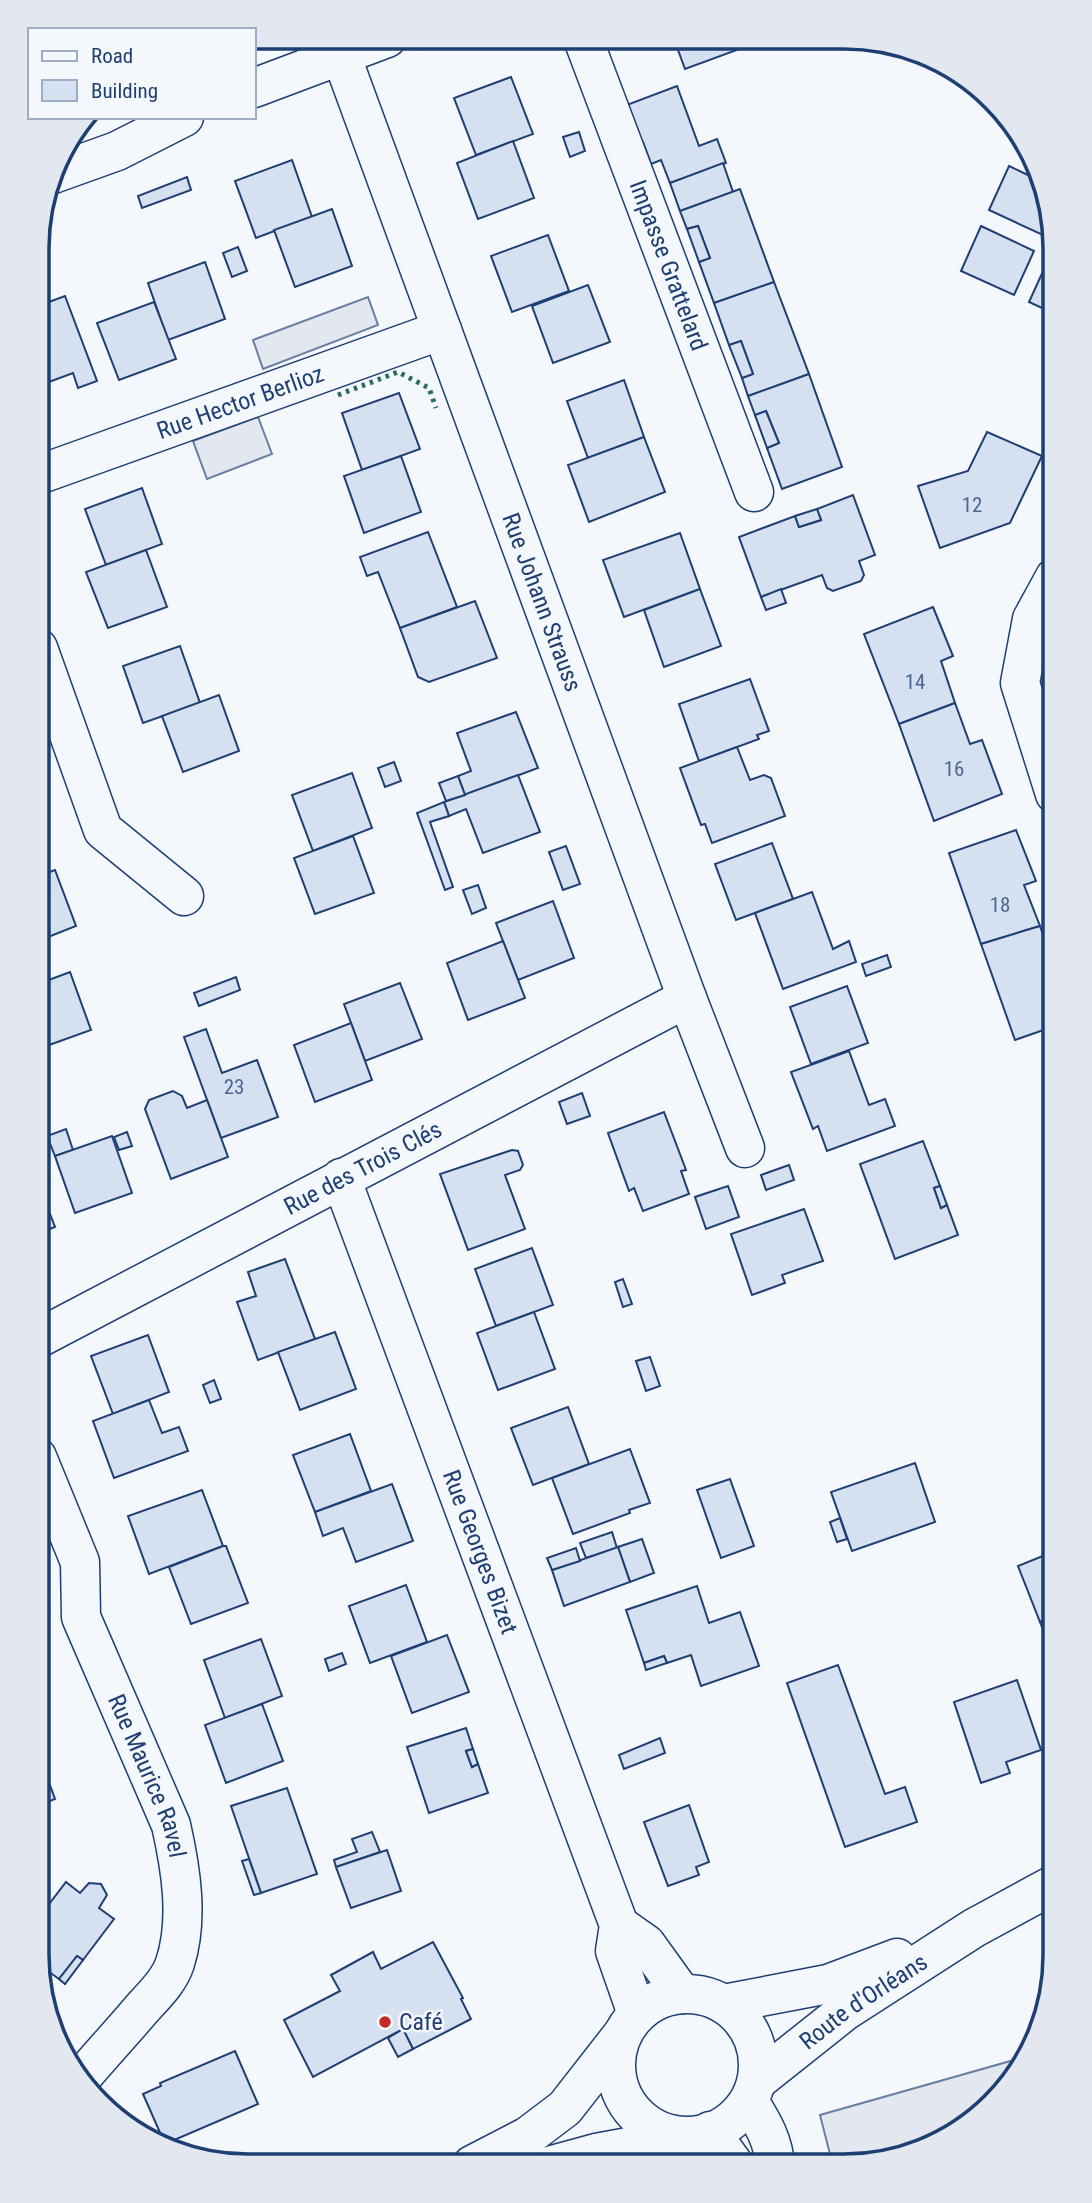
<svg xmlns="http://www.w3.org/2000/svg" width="1092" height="2203" font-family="'Roboto Condensed',sans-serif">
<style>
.parking{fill:#e3e8f0;stroke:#687fa3;stroke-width:2}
.building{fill:#d5e0f0;stroke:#1d3f73;stroke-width:2}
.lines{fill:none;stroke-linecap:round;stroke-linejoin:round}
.minor-casing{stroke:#1d3f73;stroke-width:41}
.primary-casing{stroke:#1d3f73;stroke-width:41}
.minor{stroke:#f4f7fb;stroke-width:38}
.primary{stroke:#f4f7fb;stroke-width:38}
.hedge{stroke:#2c6c60;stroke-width:5;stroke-dasharray:3.5 5;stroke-linecap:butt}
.poi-dot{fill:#c62828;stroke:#f4f7fb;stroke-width:2.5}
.labels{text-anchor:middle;stroke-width:5;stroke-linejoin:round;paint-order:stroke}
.number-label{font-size:21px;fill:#4b6792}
.street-label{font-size:24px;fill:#1d3f73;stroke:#f4f7fb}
.poi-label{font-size:24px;fill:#1d3f73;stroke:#f4f7fb;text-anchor:start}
.rim{fill:none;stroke:#1d3f73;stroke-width:3.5}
</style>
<rect width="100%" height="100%" fill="#f4f7fb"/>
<g class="parking">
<polygon points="368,297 378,325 263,369 253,340"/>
<polygon points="258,417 272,454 207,479 193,441"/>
<polygon points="1028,2056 1011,2084 962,2130 912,2155 833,2166 820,2115"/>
</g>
<g class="building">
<polygon points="674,39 743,40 745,47 685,69"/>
<polygon points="511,77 533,134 476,155 454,98"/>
<polygon points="677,86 699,146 717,139 726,163 670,183 661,160 651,164 643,142 637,144 624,106"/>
<polygon points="579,132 585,151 570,157 563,137"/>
<polygon points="513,141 534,198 478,219 457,163"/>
<polygon points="292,160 312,217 256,238 235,181"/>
<polygon points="723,163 733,192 680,211 670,183"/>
<polygon points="1009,166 1045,183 1050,217 1047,223 1050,224 1045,236 989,210"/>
<polygon points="187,177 191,190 142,208 138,196"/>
<polygon points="740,189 774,282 714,303 699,262 710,258 698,226 687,229 680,211"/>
<polygon points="332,209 352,266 295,287 274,230"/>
<polygon points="698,226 710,258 699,262 687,229"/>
<polygon points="981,226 1034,251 1014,295 961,271"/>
<polygon points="548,235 569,291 512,312 491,256"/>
<polygon points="238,247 247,271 232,277 223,253"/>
<polygon points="1049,258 1055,261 1055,314 1029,302"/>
<polygon points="205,262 225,319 168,340 148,283"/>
<polygon points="774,282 809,374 748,396 742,378 753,374 741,341 729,345 714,303"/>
<polygon points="588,285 610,342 553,363 532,306"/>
<polygon points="65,296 97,381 78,388 73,373 38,386 38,306"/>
<polygon points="154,302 176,359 119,380 97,323"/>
<polygon points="741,341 753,374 742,378 729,345"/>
<polygon points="809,374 842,467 782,489 767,448 779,443 766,411 755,415 748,396"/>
<polygon points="624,380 644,437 588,458 567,401"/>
<polygon points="399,393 420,449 362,470 342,413"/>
<polygon points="766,411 779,443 767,448 755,415"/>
<polygon points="987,432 1042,456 1010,523 940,548 918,486 968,471"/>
<polygon points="644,437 665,492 589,522 568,465"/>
<polygon points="401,456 421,512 364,533 344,476"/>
<polygon points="142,488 162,544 106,565 85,509"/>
<polygon points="853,495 875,555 859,561 864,575 861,581 833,591 827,588 822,575 761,597 739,537 795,516 799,527 821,520 817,509"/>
<polygon points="817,509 821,520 799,527 795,516"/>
<polygon points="428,532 457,607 400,628 378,572 367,576 360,557"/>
<polygon points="680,533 700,589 624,617 603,560"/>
<polygon points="146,550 167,607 108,628 86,572"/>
<polygon points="700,589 721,646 664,667 644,610"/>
<polygon points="781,589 786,603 766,610 761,597"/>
<polygon points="475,601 497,658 429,682 418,677 400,628"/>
<polygon points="933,607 953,656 941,661 955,703 899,724 864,634"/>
<polygon points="180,646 200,703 143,723 123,666"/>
<polygon points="750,679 769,731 757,735 759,739 699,761 679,704"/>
<polygon points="219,695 239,751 183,772 162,716"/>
<polygon points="955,703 970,744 982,740 1002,794 934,821 899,724"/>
<polygon points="516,712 538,768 465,795 458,776 471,771 457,733"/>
<polygon points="737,747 750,780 764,775 771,778 785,816 712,843 705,824 701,825 680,768"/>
<polygon points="394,762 401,781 385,787 378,768"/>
<polygon points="352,773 372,828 313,851 292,795"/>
<polygon points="518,775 540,832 483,853 466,809 449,816 444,802"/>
<polygon points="458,776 465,795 446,801 439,783"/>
<polygon points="444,802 449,816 430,822 453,887 445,890 417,813"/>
<polygon points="1016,830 1036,881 1024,885 1040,926 981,944 949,853"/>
<polygon points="353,836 374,893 315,914 294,858"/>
<polygon points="772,843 793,899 736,920 715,864"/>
<polygon points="566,846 580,884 563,890 549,852"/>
<polygon points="55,870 76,926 38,941 38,876"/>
<polygon points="478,885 486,908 472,914 463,890"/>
<polygon points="812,892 833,949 849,941 856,962 783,989 755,913"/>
<polygon points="553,901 574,958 518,980 496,923"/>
<polygon points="1040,926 1055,970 1055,1026 1015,1040 981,944"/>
<polygon points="503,941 525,998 468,1020 447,963"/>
<polygon points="887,955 891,967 866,976 862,964"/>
<polygon points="70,972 91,1030 38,1049 38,984"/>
<polygon points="236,977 240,990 199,1006 194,993"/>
<polygon points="400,983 422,1039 365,1061 344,1004"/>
<polygon points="847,986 868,1043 811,1064 790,1007"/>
<polygon points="351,1023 372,1080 315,1102 294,1045"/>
<polygon points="206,1029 222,1073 257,1060 278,1117 221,1138 184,1037"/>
<polygon points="849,1051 869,1105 885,1099 895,1126 827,1151 818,1126 813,1129 791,1072"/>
<polygon points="173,1091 182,1096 187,1108 207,1100 228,1157 171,1179 145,1109 149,1100"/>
<polygon points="582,1093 590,1116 567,1124 559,1102"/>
<polygon points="664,1112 686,1170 681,1171 689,1194 643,1211 634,1188 629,1191 608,1133"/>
<polygon points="66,1129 73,1150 55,1156 47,1136"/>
<polygon points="127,1132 132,1146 119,1150 114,1137"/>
<polygon points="112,1136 132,1193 75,1213 55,1156"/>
<polygon points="923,1141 940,1186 934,1188 941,1208 947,1205 958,1235 895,1259 860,1164"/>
<polygon points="512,1150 518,1151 523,1165 520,1170 505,1175 525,1229 468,1250 440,1174"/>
<polygon points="789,1165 794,1180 766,1190 761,1175"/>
<polygon points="38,1183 55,1227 37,1234"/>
<polygon points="728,1186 739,1217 706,1229 695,1197"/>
<polygon points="940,1186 947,1205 941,1208 934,1188"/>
<polygon points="804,1209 823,1261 782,1275 785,1283 752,1295 731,1234"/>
<polygon points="532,1248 553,1305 496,1326 475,1269"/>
<polygon points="285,1259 315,1339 258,1360 237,1302 256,1296 248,1272"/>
<polygon points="623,1279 632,1304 623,1307 615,1282"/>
<polygon points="534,1312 555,1369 498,1390 477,1333"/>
<polygon points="335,1332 356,1389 300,1410 278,1352"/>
<polygon points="148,1335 169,1392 113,1414 91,1356"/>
<polygon points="650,1357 660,1386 646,1391 636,1361"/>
<polygon points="214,1380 221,1399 210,1403 203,1385"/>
<polygon points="149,1400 162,1433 179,1427 188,1451 114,1478 93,1421"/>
<polygon points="568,1407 589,1464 533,1485 511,1428"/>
<polygon points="350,1434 371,1491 315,1512 293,1455"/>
<polygon points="630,1449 650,1503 629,1510 630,1513 573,1534 552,1478"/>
<polygon points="915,1463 935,1522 852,1551 831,1492"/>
<polygon points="730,1479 754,1546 721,1558 697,1490"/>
<polygon points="392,1484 413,1541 356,1562 343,1528 323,1536 315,1512"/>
<polygon points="202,1490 223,1546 149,1574 128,1516"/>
<polygon points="840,1518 847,1539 837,1542 830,1522"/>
<polygon points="612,1532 617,1548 586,1558 580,1543"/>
<polygon points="642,1539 654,1573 630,1582 618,1547"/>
<polygon points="223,1546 226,1546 248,1603 191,1624 169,1567"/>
<polygon points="618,1547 630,1582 564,1606 552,1570"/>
<polygon points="576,1548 580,1561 552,1570 547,1558"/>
<polygon points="1055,1551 1055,1616 1040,1622 1018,1566"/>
<polygon points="406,1585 427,1642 370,1663 349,1606"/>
<polygon points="697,1586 709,1623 740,1612 759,1666 701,1686 691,1655 667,1663 664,1656 644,1663 626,1610"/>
<polygon points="1055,1616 1055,1622 1042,1627 1040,1622"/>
<polygon points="447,1635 469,1692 412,1713 391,1656"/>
<polygon points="261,1639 282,1696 225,1718 204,1660"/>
<polygon points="342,1653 346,1664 329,1671 325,1659"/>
<polygon points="664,1656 667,1663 646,1670 644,1663"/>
<polygon points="838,1665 885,1794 905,1787 917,1822 845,1847 787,1683"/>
<polygon points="1017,1680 1041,1750 1006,1762 1010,1773 981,1783 954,1702"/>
<polygon points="262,1704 283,1761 226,1783 205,1725"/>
<polygon points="466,1728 473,1749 466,1751 472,1767 478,1764 488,1793 429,1813 407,1747"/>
<polygon points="660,1738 665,1753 624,1769 619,1755"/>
<polygon points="473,1749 478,1764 472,1767 466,1751"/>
<polygon points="39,1755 55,1799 37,1806 37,1756"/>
<polygon points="287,1788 317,1874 261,1893 231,1806"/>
<polygon points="689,1805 709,1862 696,1867 699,1875 668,1886 644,1822"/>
<polygon points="372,1832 380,1852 336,1867 334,1860 357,1852 352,1839"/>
<polygon points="387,1850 401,1891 351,1908 336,1867"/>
<polygon points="249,1859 261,1893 254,1895 242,1861"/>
<polygon points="66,1882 80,1893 89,1883 101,1884 107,1895 99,1908 114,1919 83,1960 77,1956 59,1979 38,1964 37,1920"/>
<polygon points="433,1942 463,1998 461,1999 471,2019 413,2049 403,2029 313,2077 284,2020 340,1991 331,1975 373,1952 381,1969"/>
<polygon points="77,1956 83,1960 65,1984 59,1979"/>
<polygon points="403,2029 413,2049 398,2057 388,2038"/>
<polygon points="235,2051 258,2104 165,2144 143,2094 161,2086 160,2083"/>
<polygon points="161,2137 166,2150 152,2141"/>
</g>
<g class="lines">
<defs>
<g id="minor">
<path id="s1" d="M583,39L754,492"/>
<path id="s2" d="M341,55L687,998L745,1148"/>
<polyline points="254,88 387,38"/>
<polyline points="53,174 117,151 184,117"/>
<path id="s3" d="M38,475L442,330"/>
<polyline points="38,648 103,830 184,896"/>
<polyline points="1055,794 1020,683 1032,619 1055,577"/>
<path id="s4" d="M341,1178L619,1925L615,1951L637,2014"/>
<path id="s5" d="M37,1339L687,998"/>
<path id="s6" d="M37,1457L80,1562L81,1617L171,1825C181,1869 189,1920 175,1963C169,1982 152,1997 140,2011C121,2033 102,2054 83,2076"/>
<polyline points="619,1925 646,1944 682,1994"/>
<path d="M749,2101C762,2122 774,2141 775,2166"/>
<polyline points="710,2131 735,2166"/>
</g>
<g id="primary">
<circle cx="687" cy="2065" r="71"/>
<polyline points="724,2004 828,1984 897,1958"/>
<path id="s7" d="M757,2081L845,2011L974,1928L1055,1884"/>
<polyline points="472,2165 528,2136 565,2108 622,2035"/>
<polyline points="552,2165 596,2153 683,2137"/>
</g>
</defs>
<use href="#minor" class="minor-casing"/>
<use href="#primary" class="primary-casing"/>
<use href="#minor" class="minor"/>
<use href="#primary" class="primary"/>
<polyline class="hedge" points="338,395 398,372 429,388 436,408"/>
</g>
<circle class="poi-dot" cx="385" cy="2022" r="7"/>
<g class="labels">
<g class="number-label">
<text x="972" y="512">12</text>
<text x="915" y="689">14</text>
<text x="954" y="776">16</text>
<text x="1000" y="912">18</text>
<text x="234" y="1094">23</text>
</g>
<g class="street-label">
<text dy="8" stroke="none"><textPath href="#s1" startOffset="242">Impasse Grattelard</textPath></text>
<text dy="8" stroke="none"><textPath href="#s3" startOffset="215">Rue Hector Berlioz</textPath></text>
<text dy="8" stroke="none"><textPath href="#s2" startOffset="583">Rue Johann Strauss</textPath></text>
<text dy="8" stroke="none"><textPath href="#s5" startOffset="368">Rue des Trois Clés</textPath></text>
<text dy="8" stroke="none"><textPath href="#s4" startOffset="399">Rue Georges Bizet</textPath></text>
<text dy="8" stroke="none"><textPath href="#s6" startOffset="341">Rue Maurice Ravel</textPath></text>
<text dy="8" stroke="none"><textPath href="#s7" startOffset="133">Route d'Orléans</textPath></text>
</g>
<g class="poi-label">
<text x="399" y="2030">Café</text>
</g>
</g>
<path d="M0 0H1092V2203H0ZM248 49H844A199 199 0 0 1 1043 248V1955A199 199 0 0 1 844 2154H248A199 199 0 0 1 49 1955V248A199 199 0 0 1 248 49Z" fill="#e3e8f0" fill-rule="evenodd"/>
<path class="rim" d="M248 49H844A199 199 0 0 1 1043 248V1955A199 199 0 0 1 844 2154H248A199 199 0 0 1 49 1955V248A199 199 0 0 1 248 49Z"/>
<rect x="28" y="28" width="228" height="91" fill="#f4f7fb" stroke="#9eadc5" stroke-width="2"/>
<rect x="42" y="51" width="35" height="10" fill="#f4f7fb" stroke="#9eadc5" stroke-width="2"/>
<text x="91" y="63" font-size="21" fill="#1d3f73">Road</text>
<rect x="42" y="80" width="35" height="21" fill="#d5e0f0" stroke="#9eadc5" stroke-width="2"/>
<text x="91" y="98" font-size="21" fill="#1d3f73">Building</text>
</svg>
